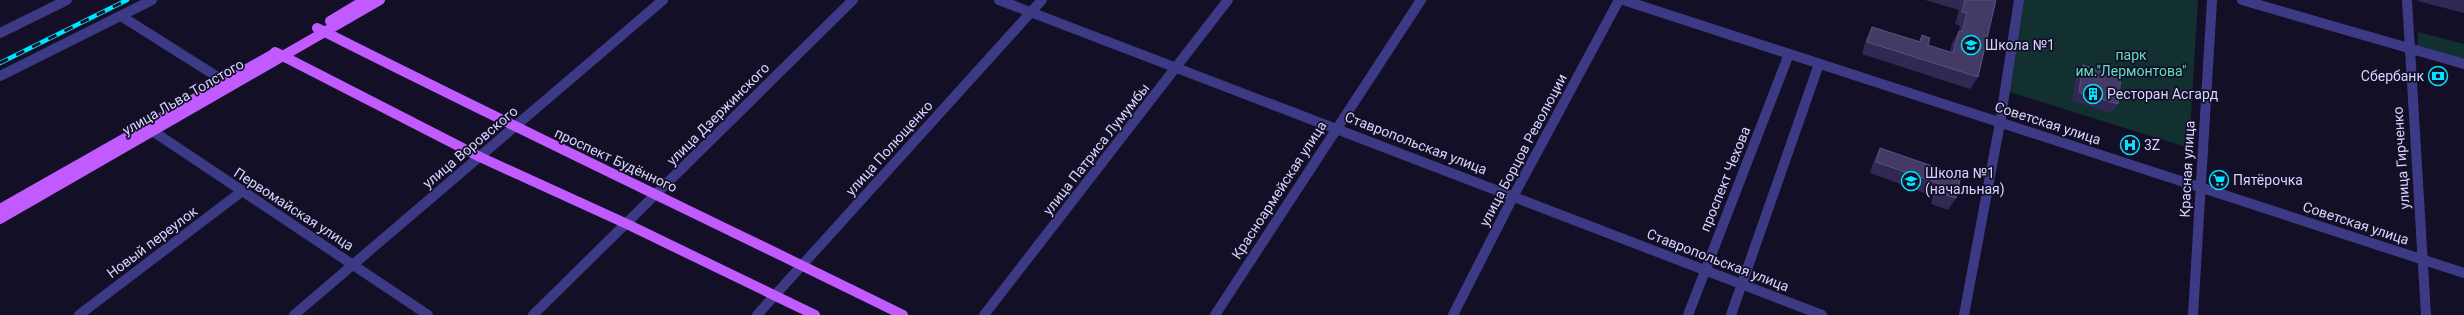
<svg xmlns="http://www.w3.org/2000/svg" width="2464" height="315" font-family="Roboto,sans-serif">
<style>
.green{fill:#12302f}
.lines{fill:none;stroke-linecap:round;stroke-linejoin:round}
.minor{stroke:#3d3a85;stroke-width:10}
.major{stroke:#c25bff;stroke-width:10}
.rail-casing{stroke:#00e5ff;stroke-width:4.5}
.rail{stroke:#130f26;stroke-width:3;stroke-dasharray:9;stroke-linecap:butt}
.wall{fill:#312854}
.building{fill:#433a66;stroke:#5a527e}
.labels{text-anchor:middle;stroke-width:3.5;stroke-linejoin:round;paint-order:stroke}
.poi-label{font-size:14px;fill:#d9d4ff;stroke:#130f26;text-anchor:start}
.park-label{font-size:14px;fill:#5fe0c0;stroke:#130f26}
.street-label{font-size:14px;fill:#d9d4ff;stroke:#130f26}
</style>
<rect width="100%" height="100%" fill="#130f26"/>
<g class="green">
<polygon points="2023,0 2198,0 2189,148 2006,91"/>
<polygon points="2418,32 2464,44 2464,61 2418,48"/>
</g>
<g class="lines">
<g class="minor">
<polyline points="999,0 1822,315"/>
<polyline points="1623,0 2464,273"/>
<polyline points="2242,0 2464,64"/>
<polyline points="2407,0 2426,315"/>
<polyline points="121,16 224,81"/>
<polyline points="0,33 67,0"/>
<polyline points="0,76 152,0"/>
<polyline points="148,128 428,315"/>
<polyline points="79,315 241,192"/>
<polyline points="294,315 663,0"/>
<polyline points="533,315 853,0"/>
<polyline points="757,315 1042,0"/>
<polyline points="984,315 1228,0"/>
<polyline points="1215,315 1421,0"/>
<polyline points="1453,315 1514,195 1619,0"/>
<polyline points="1688,315 1789,54"/>
<polyline points="1731,315 1819,64"/>
<polyline points="1964,315 2000,123 2019,0"/>
<polyline points="2193,315 2212,0"/>
</g>
<g class="major">
<polyline points="330,21 365,0"/>
<path d="M317,28C511,126 708,219 903,315"/>
<polyline points="275,52 480,157 627,224 815,315"/>
<polyline points="0,209 275,53"/>
<polyline points="0,219 380,0"/>
</g>
<defs>
<polyline id="rail" points="0,63 127,0"/>
</defs>
<use href="#rail" class="rail-casing"/>
<use href="#rail" class="rail"/>
</g>
<g class="wall">
<polygon points="1925,0 1996,0 1978,77 1970,89 1862,54 1866,39 1872,27 1919,41 1922,35 1928,45 1950,52 1952,43 1959,31 1960,26 1955,24 1959,10"/>
<polygon points="2418,0 2464,0 2464,13 2418,1"/>
<polygon points="2083,65 2118,104 2111,113 2072,101 2076,75"/>
<polygon points="1880,148 1961,176 1956,198 1948,210 1931,204 1933,196 1870,173 1874,160"/>
</g>
<g class="building">
<polygon points="1965,0 1996,0 1978,77 1867,42 1872,27 1920,42 1922,35 1930,38 1928,45 1953,53 1959,31 1962,32 1967,13 1962,12"/>
<polygon points="2083,65 2121,77 2118,104 2079,92"/>
<polygon points="1880,148 1961,176 1956,198 1938,192 1940,184 1876,162"/>
</g>
<defs>
<symbol id="school-ring" viewBox="-11 -11 22 22"><circle r="9.5" fill="#130f26" stroke="#00e5ff" stroke-width="1.5"/><path d="M0-5L7-2L0 1L-7-2ZM-4 1L0 2.5L4 1V4Q0 6-4 4Z" fill="#00e5ff"/></symbol>
<symbol id="bank-ring" viewBox="-11 -11 22 22"><circle r="9.5" fill="#130f26" stroke="#00e5ff" stroke-width="1.5"/><path d="M-6-4H6V4H-6ZM0-2.3a2.3 2.3 0 1 0 0 4.6a2.3 2.3 0 1 0 0-4.6Z" fill="#00e5ff"/></symbol>
<symbol id="building-ring" viewBox="-11 -11 22 22"><circle r="9.5" fill="#130f26" stroke="#00e5ff" stroke-width="1.5"/><path d="M-4-6H4V6H1V3H-1V6H-4ZM-2.5-4.3h1.7v1.8h-1.7ZM.8-4.3h1.7v1.8H.8ZM-2.5-1h1.7V.8h-1.7ZM.8-1h1.7V.8H.8Z" fill="#00e5ff"/></symbol>
<symbol id="hospital-ring" viewBox="-11 -11 22 22"><circle r="9.5" fill="#130f26" stroke="#00e5ff" stroke-width="1.5"/><path d="M-5-5h3v3.5h4V-5h3V5h-3V1.5h-4V5h-3Z" fill="#00e5ff"/></symbol>
<symbol id="supermarket-ring" viewBox="-11 -11 22 22"><circle r="9.5" fill="#130f26" stroke="#00e5ff" stroke-width="1.5"/><path d="M-6-5.5h2.5l.6 2H6L4.5 2H-2.5L-4.4-4H-6ZM-1.5 3.2a1.3 1.3 0 1 0 .1 0ZM3 3.2a1.3 1.3 0 1 0 .1 0Z" fill="#00e5ff"/></symbol>
</defs>
<g fill-rule="evenodd">
<use href="#school-ring" x="1960" y="34" width="22" height="22"/>
<use href="#bank-ring" x="2427" y="65" width="22" height="22"/>
<use href="#building-ring" x="2082" y="83" width="22" height="22"/>
<use href="#hospital-ring" x="2119" y="134" width="22" height="22"/>
<use href="#supermarket-ring" x="2208" y="169" width="22" height="22"/>
<use href="#school-ring" x="1900" y="170" width="22" height="22"/>
</g>
<g class="labels">
<g class="poi-label">
<text x="1985" y="50">Школа №1</text>
<text x="2424" y="81" text-anchor="end">Сбербанк</text>
<text x="2107" y="99">Ресторан Асгард</text>
<text x="2144" y="150">3Z</text>
<text x="1925" y="178">Школа №1<tspan x="1925" dy="16">(начальная)</tspan></text>
<text x="2233" y="185">Пятёрочка</text>
</g>
<g class="park-label">
<text x="2131" y="60">парк<tspan x="2131" dy="16">им."Лермонтова"</tspan></text>
</g>
<g class="street-label">
<text transform="translate(183 97) rotate(-30)" y="5">улица Льва Толстого</text>
<text transform="translate(718 114) rotate(-45)" y="5">улица Дзержинского</text>
<text transform="translate(2048 123) rotate(18)" y="5">Советская улица</text>
<text transform="translate(1416 143) rotate(21)" y="5">Ставропольская улица</text>
<text transform="translate(470 147) rotate(-40)" y="5">улица Воровского</text>
<text transform="translate(889 148) rotate(-48)" y="5">улица Полющенко</text>
<text transform="translate(1096 149) rotate(-52)" y="5">улица Патриса Лумумбы</text>
<text transform="translate(1523 150) rotate(-62)" y="5">улица Борцов Революции</text>
<text transform="translate(2401 158) rotate(-94)" y="5">улица Гирченко</text>
<text transform="translate(616 160) rotate(25)" y="5">проспект Будённого</text>
<text transform="translate(2187 169) rotate(-87)" y="5">Красная улица</text>
<text transform="translate(1725 179) rotate(-68)" y="5">проспект Чехова</text>
<text transform="translate(1279 190) rotate(-57)" y="5">Красноармейская улица</text>
<text transform="translate(294 209) rotate(33)" y="5">Первомайская улица</text>
<text transform="translate(2356 223) rotate(18)" y="5">Советская улица</text>
<text transform="translate(152 242) rotate(-37)" y="5">Новый переулок</text>
<text transform="translate(1718 260) rotate(21)" y="5">Ставропольская улица</text>
</g>
</g>
</svg>
